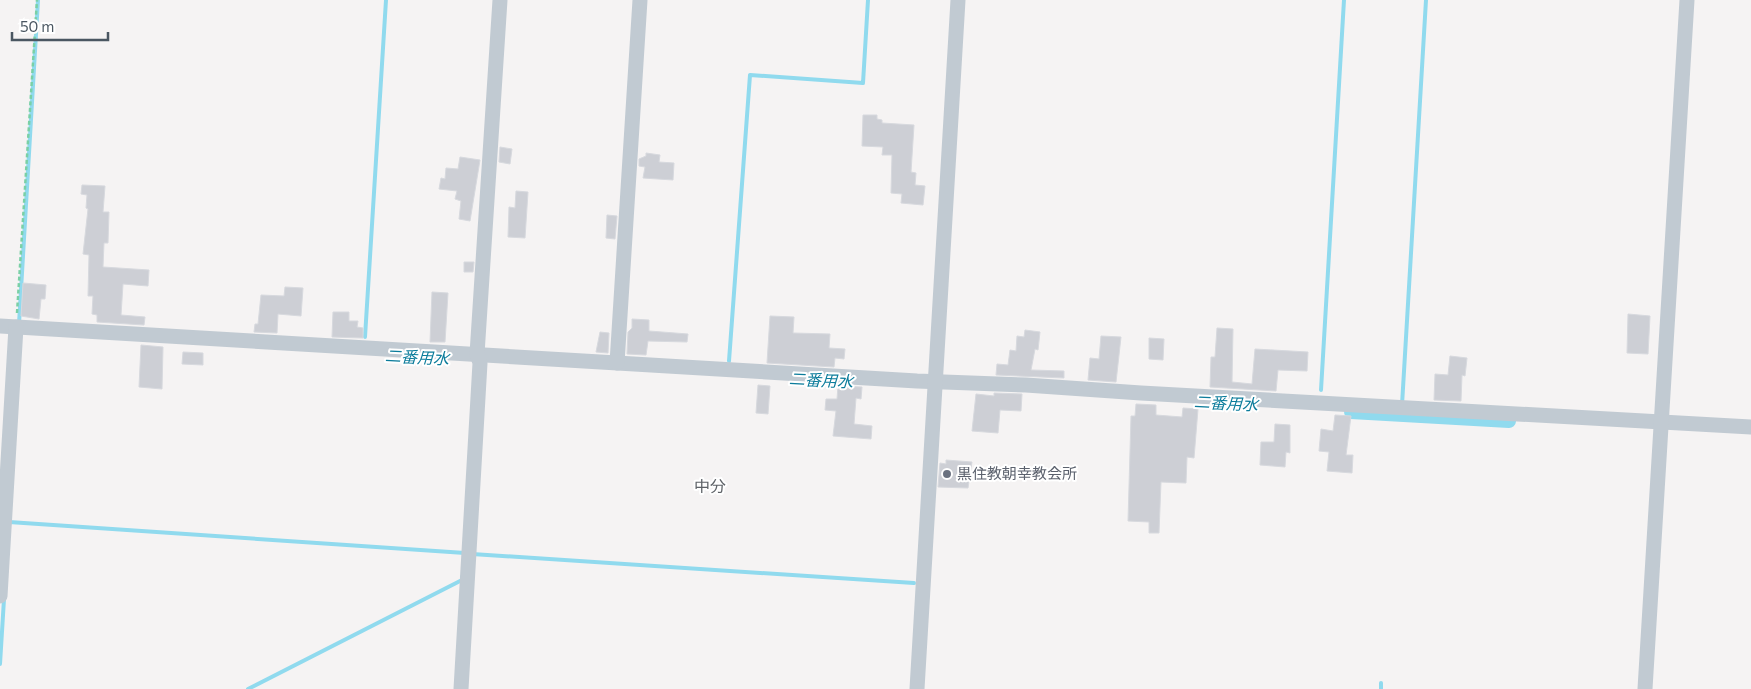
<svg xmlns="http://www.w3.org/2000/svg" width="1751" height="689" font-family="Commissioner,'Noto Sans JP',sans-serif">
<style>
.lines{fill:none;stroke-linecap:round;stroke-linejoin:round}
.stream{stroke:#90daee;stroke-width:4}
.canal{stroke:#90daee;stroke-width:14}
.building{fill:#cdcfd5;stroke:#d7d9de}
.path{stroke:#7ad0a6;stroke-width:2.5;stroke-dasharray:4 2.5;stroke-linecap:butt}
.minor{stroke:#c1cad2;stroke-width:15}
.worship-dot{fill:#6b7280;stroke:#fff;stroke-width:2}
.labels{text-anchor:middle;stroke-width:4;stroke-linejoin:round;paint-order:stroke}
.worship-label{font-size:15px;fill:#5b616d;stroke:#fff;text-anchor:start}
.water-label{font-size:16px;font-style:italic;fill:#0c7c9b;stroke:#fff}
.neighbourhood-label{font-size:16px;fill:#5f6368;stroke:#fff}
</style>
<rect width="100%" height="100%" fill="#f5f3f3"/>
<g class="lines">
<g class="stream">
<polyline points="19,324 38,0"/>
<polyline points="365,337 386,0"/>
<polyline points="729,361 750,75 863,83 868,0"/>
<polyline points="1321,390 1344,0"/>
<polyline points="1402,405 1426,0"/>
<polyline points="9,522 465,553"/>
<polyline points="472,554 914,583"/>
<polyline points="0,664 4,599"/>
<polyline points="248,689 462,580 462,577"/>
<polyline points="1381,689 1381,683"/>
</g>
<polyline class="canal" points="1351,412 1509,421"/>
</g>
<g class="building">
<polygon points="863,115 877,115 877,119 882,120 882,123 914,125 911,172 916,173 915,185 925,186 923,205 901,203 902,194 891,193 892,155 882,155 883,147 862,146"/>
<polygon points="500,147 512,149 510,164 499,162"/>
<polygon points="646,153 660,155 659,162 674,163 673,180 643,178 645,167 639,166 639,159 646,156"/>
<polygon points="460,157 480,160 470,221 459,219 461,201 455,199 457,191 439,189 441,178 445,179 446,168 458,169"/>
<polygon points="82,185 105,186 103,212 109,212 108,243 104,243 103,267 149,270 148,286 123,284 121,315 145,317 144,325 97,322 97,315 92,314 93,296 88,296 89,255 83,254 88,209 86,208 87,195 81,194"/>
<polygon points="516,191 528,192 525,238 508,237 509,207 515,208"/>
<polygon points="607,215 617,216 615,239 606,238"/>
<polygon points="464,262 474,262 473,272 464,272"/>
<polygon points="23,283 46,285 45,299 41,299 39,319 21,316"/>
<polygon points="285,287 303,288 301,316 278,314 277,333 254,332 255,324 258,324 261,295 284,296"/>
<polygon points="432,292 448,293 445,342 430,342"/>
<polygon points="333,312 349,312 349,321 358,321 357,327 363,328 363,338 332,337"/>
<polygon points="1628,314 1650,316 1648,354 1627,353"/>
<polygon points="770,316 794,317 793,333 830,334 829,348 845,349 844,359 835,358 834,367 767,363"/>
<polygon points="632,319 649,320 649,331 688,334 687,342 648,341 646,355 627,354 628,332 632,328"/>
<polygon points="1217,328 1233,329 1232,382 1252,384 1255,349 1308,352 1307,371 1278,370 1276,391 1210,387 1211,357 1215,357"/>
<polygon points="1025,330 1040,332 1038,350 1035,349 1031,370 1064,371 1064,378 996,375 997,364 1008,365 1010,350 1016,351 1017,336 1024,337"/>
<polygon points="600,332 609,333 608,353 596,352"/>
<polygon points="1101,336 1121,337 1116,382 1088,380 1090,358 1099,359"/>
<polygon points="1149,338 1164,339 1163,360 1149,359"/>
<polygon points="141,345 163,347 162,389 139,387"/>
<polygon points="183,352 203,353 203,365 182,364"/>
<polygon points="1450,356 1467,358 1465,376 1462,375 1461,401 1434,400 1435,374 1448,375"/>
<polygon points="758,385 770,386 768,414 756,413"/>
<polygon points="838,386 862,387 861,399 856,398 854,424 872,426 871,439 833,436 836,411 825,410 826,399 837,399"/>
<polygon points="994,393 1022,394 1021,411 1000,410 998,433 972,431 976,394 994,396"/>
<polygon points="1136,404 1156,405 1156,415 1182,417 1183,408 1198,409 1194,458 1187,457 1186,483 1161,482 1159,533 1149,533 1149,522 1128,521 1131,416 1135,416"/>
<polygon points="1335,415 1351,416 1346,455 1353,455 1352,473 1327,471 1329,452 1319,451 1321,429 1333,431"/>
<polygon points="1275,424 1290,425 1290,453 1286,452 1285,467 1260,465 1261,442 1274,442"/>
<polygon points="946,460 972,462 968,488 938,487 940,463 946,464"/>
</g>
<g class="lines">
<polyline class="path" points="17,313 37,0"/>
<g class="minor">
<polyline points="0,326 917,381 1026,385 1141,393 1751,427"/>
<polyline points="617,363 640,0"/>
<polyline points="0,596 16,327"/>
<polyline points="461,689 480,363 477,354 500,0"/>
<polyline points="917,689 958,0"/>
<polyline points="1645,689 1687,0"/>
</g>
</g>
<circle class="worship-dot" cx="947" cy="474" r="5"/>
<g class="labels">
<g class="worship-label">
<text x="957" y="479">黒住教朝幸教会所</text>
</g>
<g class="water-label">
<text transform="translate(417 357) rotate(3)" y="6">二番用水</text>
<text transform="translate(821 380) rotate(3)" y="6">二番用水</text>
<text transform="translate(1226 403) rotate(3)" y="6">二番用水</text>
</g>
<g class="neighbourhood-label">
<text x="710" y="492">中分</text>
</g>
</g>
<path d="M12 32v8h96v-8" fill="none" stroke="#4a5661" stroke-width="2.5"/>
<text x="20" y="32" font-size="15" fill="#4a5661" stroke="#ffffff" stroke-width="4" paint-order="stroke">50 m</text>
</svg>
